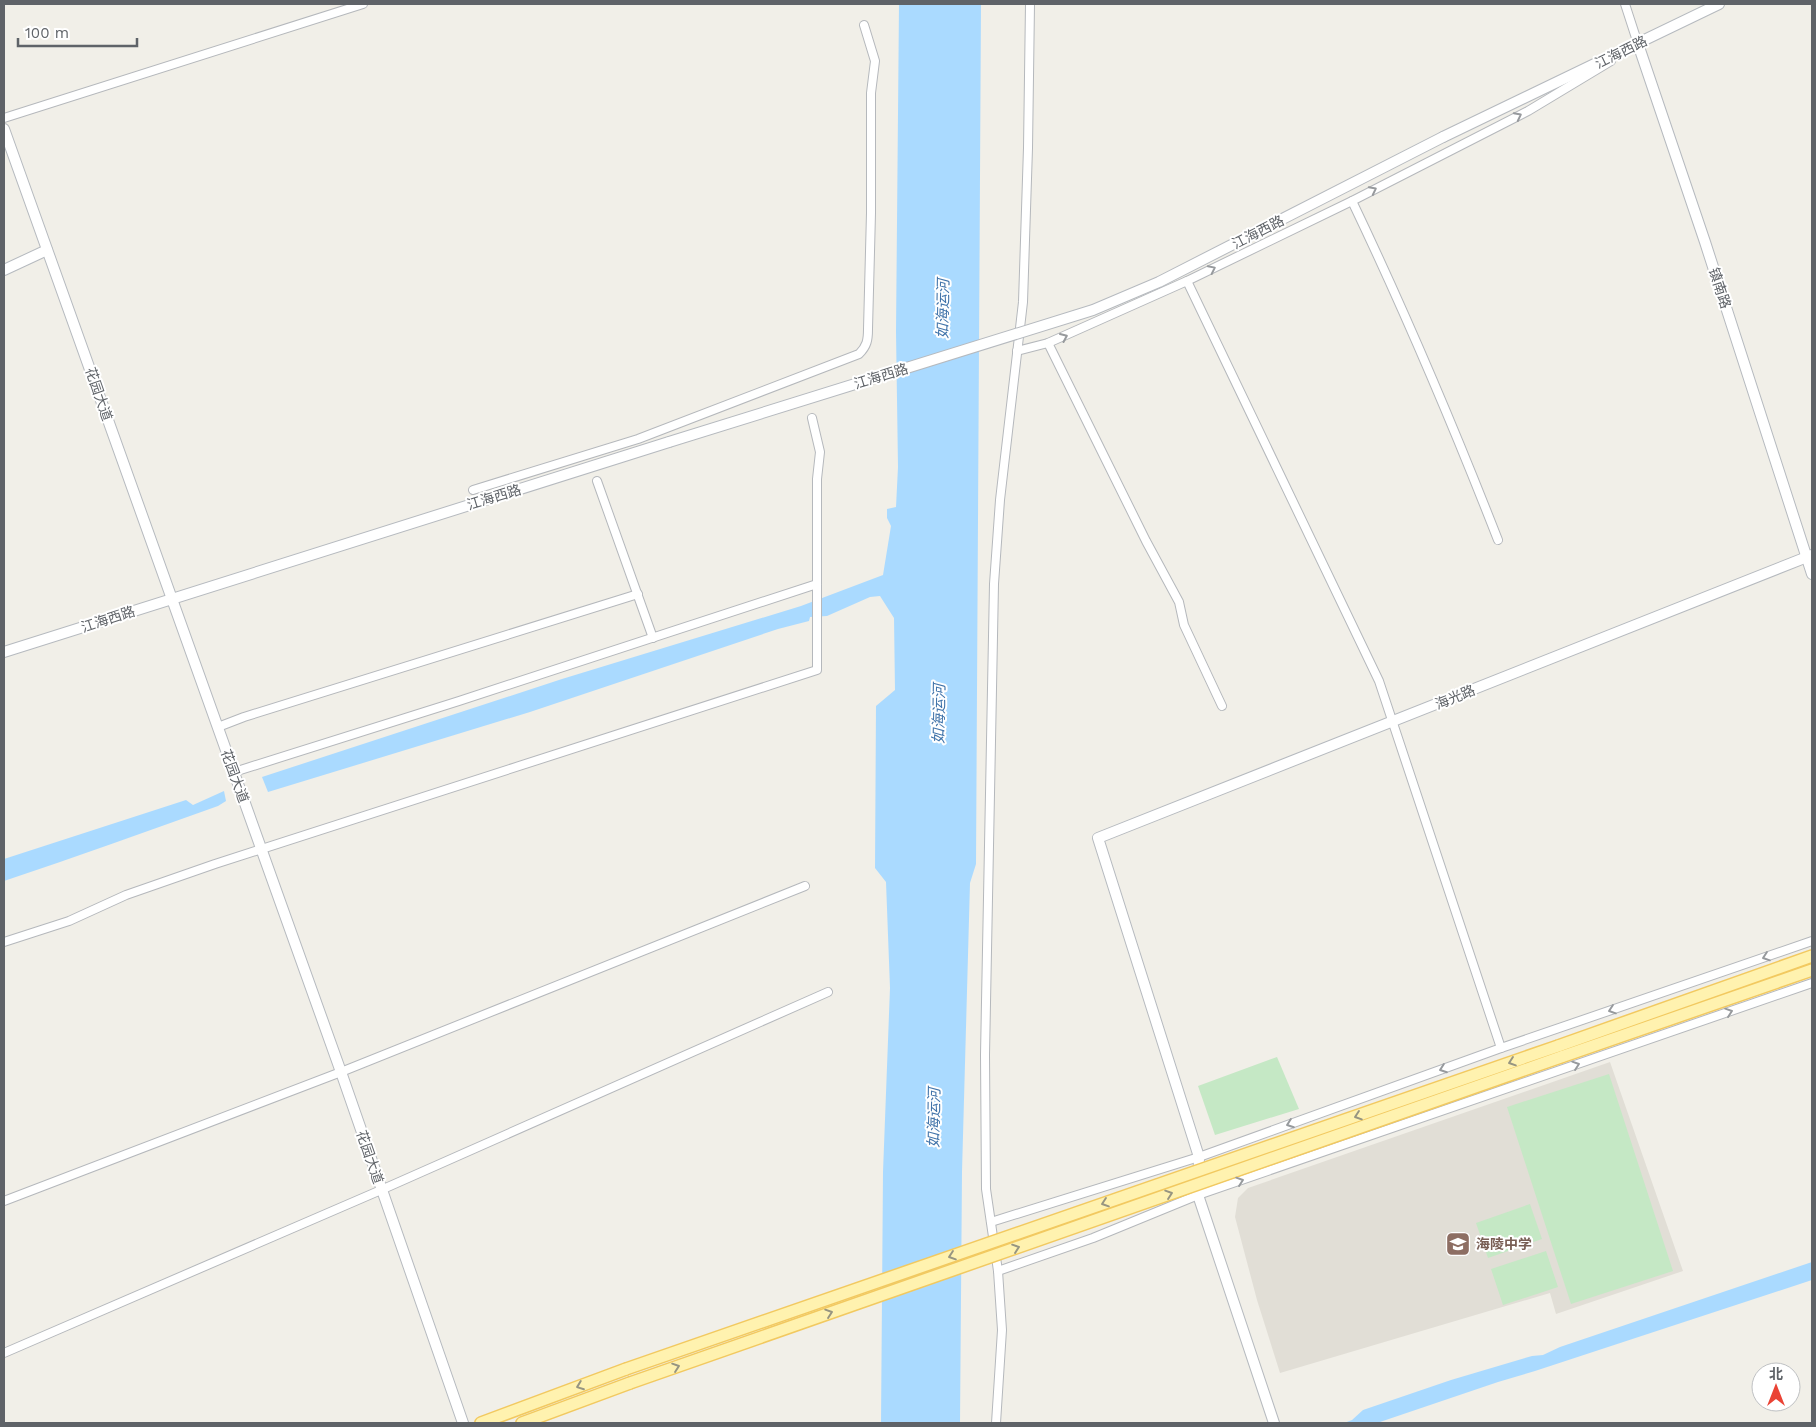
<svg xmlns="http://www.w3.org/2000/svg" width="1816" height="1427" font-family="'Work Sans','Noto Sans SC',sans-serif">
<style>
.education{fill:#e1ded6}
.green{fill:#c5e8c5}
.water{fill:#aadaff}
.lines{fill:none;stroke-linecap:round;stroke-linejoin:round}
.street-casing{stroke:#b5b8bc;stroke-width:10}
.secondary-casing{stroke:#b6babf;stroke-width:12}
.primary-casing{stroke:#f2c960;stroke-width:14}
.street{stroke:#fff;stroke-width:8}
.secondary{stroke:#fff;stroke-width:10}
.primary{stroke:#fff2af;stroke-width:11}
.secondary-bridge-casing{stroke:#b6babf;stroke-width:12;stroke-linecap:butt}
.primary-bridge-casing{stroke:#f2c960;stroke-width:14;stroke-linecap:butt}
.secondary-bridge{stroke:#fff;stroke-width:10}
.primary-bridge{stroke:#fff2af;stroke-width:11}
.oneway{stroke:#979a9d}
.oneway2{stroke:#979581}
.labels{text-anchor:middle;stroke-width:4;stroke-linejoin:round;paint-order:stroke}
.street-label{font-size:14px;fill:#5f6368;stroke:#fff}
.education-label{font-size:14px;font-weight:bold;fill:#785e54;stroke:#fff;text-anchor:start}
.water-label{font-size:15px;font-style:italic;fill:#4174aa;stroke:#fff}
</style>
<rect width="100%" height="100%" fill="#f1efe8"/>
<polygon class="education" points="1610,1062 1683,1271 1556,1314 1550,1293 1280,1373 1257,1300 1235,1217 1238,1198 1248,1188"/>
<g class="green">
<polygon points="1277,1057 1299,1109 1215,1135 1198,1086"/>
<polygon points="1609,1074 1673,1271 1571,1304 1507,1107"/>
<polygon points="1530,1204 1542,1239 1488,1258 1476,1223"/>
<polygon points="1546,1251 1558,1287 1503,1305 1491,1269"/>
</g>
<g class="water">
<polygon points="899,4 981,4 976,864 970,883 962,1172 960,1423 881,1423 883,1172 890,988 886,882 875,868 876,706 895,690 894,618 880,596 870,597 827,616 810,617 809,621 778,629 530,712 268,792 262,777 562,679 801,606 883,575 891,526 887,518 887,509 896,507 898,467 896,332"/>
<path d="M224,791L226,801L218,806C147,831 76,857 4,881V859L186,800L193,805Z"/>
<polygon points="1812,1262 1812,1280 1535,1371 1498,1382 1377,1423 1344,1423 1352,1420 1363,1410 1451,1380 1532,1356 1543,1355 1560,1347"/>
</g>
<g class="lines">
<defs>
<g id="street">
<polyline points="1625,4 1638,44 1636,46"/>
<polyline points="4,118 363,4"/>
<path d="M1352,201C1405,312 1453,425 1498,540"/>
<polyline points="1187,281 1379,681 1501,1048"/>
<polyline points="1048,343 1146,541 1179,602 1184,625 1222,706"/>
<polyline points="1017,351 1048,343 1187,281 1352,201 1528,111 1611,61"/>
<polyline points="597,481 653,638"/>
<path d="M473,490L638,439L859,354C867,346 868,340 868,329L871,213V93L875,61L864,25"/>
<polyline points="218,727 244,717 638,594"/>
<polyline points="234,772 459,701 817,584"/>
<polyline points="4,942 69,921 126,895 215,864 817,670 817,479 820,452 812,418"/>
<polyline points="4,1201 341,1072 805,886"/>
<polyline points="991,1222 1199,1157 1501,1048 1812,941"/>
<polyline points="998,1271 1093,1238 1198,1195 1812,983"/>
<polyline points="4,1353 381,1190 828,992"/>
<polyline points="996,1423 1002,1330 998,1271 986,1189 985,1055 994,584 1000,500 1023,302 1028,148 1030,4"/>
</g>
<g id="secondary">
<polyline points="1638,44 1705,242 1812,574"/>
<polyline points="4,129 341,1072 463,1423"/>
<polyline points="1443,137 1719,4"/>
<polyline points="4,270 47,250"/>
<polyline points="4,652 669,442"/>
<polyline points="1274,1423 1198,1195 1199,1157 1098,838 1812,555"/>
</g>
<g id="primary">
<polyline points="1558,1046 1812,956"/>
<polyline points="1561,1057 1812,970"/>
<polyline points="481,1423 626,1369"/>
<polyline points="522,1423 630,1383"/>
</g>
</defs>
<use href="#street" class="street-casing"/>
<use href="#secondary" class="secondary-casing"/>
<use href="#primary" class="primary-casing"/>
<use href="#street" class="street"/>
<use href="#secondary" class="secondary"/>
<use href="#primary" class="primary"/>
<defs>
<polyline id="secondary-bridge" points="669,442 1093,310 1159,282 1443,137"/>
<g id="primary-bridge">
<polyline points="626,1369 1558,1046"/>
<polyline points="630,1383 1561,1057"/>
</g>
</defs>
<use href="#secondary-bridge" class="secondary-bridge-casing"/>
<use href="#primary-bridge" class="primary-bridge-casing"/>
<use href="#secondary-bridge" class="secondary-bridge"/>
<use href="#primary-bridge" class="primary-bridge"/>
</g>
<defs><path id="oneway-chevron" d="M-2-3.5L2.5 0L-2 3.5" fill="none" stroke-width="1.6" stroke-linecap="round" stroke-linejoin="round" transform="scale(1.25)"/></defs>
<g class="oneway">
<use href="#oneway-chevron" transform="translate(1518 116) rotate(-27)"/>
<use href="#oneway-chevron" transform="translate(1373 190) rotate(-27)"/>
<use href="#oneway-chevron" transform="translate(1212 269) rotate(-26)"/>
<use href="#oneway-chevron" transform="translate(1064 337) rotate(-24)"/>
<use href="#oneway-chevron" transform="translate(1766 957) rotate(161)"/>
<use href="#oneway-chevron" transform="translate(1612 1010) rotate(161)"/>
<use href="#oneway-chevron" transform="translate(1729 1012) rotate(-19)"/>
<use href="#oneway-chevron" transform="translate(1576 1065) rotate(-19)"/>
<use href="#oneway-chevron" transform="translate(1443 1069) rotate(160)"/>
<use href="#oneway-chevron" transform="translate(1290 1124) rotate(160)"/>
<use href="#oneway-chevron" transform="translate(1240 1181) rotate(-19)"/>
</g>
<g class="oneway2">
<use href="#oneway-chevron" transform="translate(1512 1062) rotate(161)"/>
<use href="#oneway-chevron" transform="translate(1358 1116) rotate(161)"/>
<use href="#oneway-chevron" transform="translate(1169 1194) rotate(-19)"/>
<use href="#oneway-chevron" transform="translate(1105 1203) rotate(161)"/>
<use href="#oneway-chevron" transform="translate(1016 1248) rotate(-19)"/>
<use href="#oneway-chevron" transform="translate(952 1256) rotate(161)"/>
<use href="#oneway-chevron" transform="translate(829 1313) rotate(-19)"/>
<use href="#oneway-chevron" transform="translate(676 1367) rotate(-19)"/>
<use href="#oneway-chevron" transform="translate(580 1386) rotate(159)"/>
</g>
<defs>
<symbol id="school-square" viewBox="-11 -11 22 22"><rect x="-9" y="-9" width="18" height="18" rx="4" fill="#8d6e63" stroke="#fff"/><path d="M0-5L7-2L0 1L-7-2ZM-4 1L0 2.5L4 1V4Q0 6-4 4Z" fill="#fff"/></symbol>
</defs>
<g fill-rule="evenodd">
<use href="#school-square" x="1444" y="1230" width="28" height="28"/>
</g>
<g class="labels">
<g class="street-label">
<text transform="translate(1621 52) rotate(-26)" y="5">江海西路</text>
<text transform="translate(1258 232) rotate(-27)" y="5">江海西路</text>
<text transform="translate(1720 288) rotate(72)" y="5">镇南路</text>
<text transform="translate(881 376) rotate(-17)" y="5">江海西路</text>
<text transform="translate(99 394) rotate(71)" y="5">花园大道</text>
<text transform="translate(494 497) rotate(-17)" y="5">江海西路</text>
<text transform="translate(108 619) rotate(-18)" y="5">江海西路</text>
<text transform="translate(1455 697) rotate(-22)" y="5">海光路</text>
<text transform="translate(235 776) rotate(70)" y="5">花园大道</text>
<text transform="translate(370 1157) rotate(71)" y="5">花园大道</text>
</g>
<g class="education-label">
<text x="1476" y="1249">海陵中学</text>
</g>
<g class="water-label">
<text transform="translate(943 309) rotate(-89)" y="5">如海运河</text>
<text transform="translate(939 714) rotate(-89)" y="5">如海运河</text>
<text transform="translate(934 1118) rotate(-89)" y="5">如海运河</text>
</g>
</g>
<rect width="1816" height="1427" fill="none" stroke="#5f6368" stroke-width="10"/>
<g transform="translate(1776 1387)"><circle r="24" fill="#ffffff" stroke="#bfc1c3"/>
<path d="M0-4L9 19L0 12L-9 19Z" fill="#ea4335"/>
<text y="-8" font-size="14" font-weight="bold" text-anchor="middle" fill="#5f6368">北</text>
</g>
<path d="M18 38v8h119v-8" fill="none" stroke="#5f6368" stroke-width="2.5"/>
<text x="25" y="38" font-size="15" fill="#5f6368" stroke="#ffffff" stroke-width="4" paint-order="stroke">100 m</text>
</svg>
